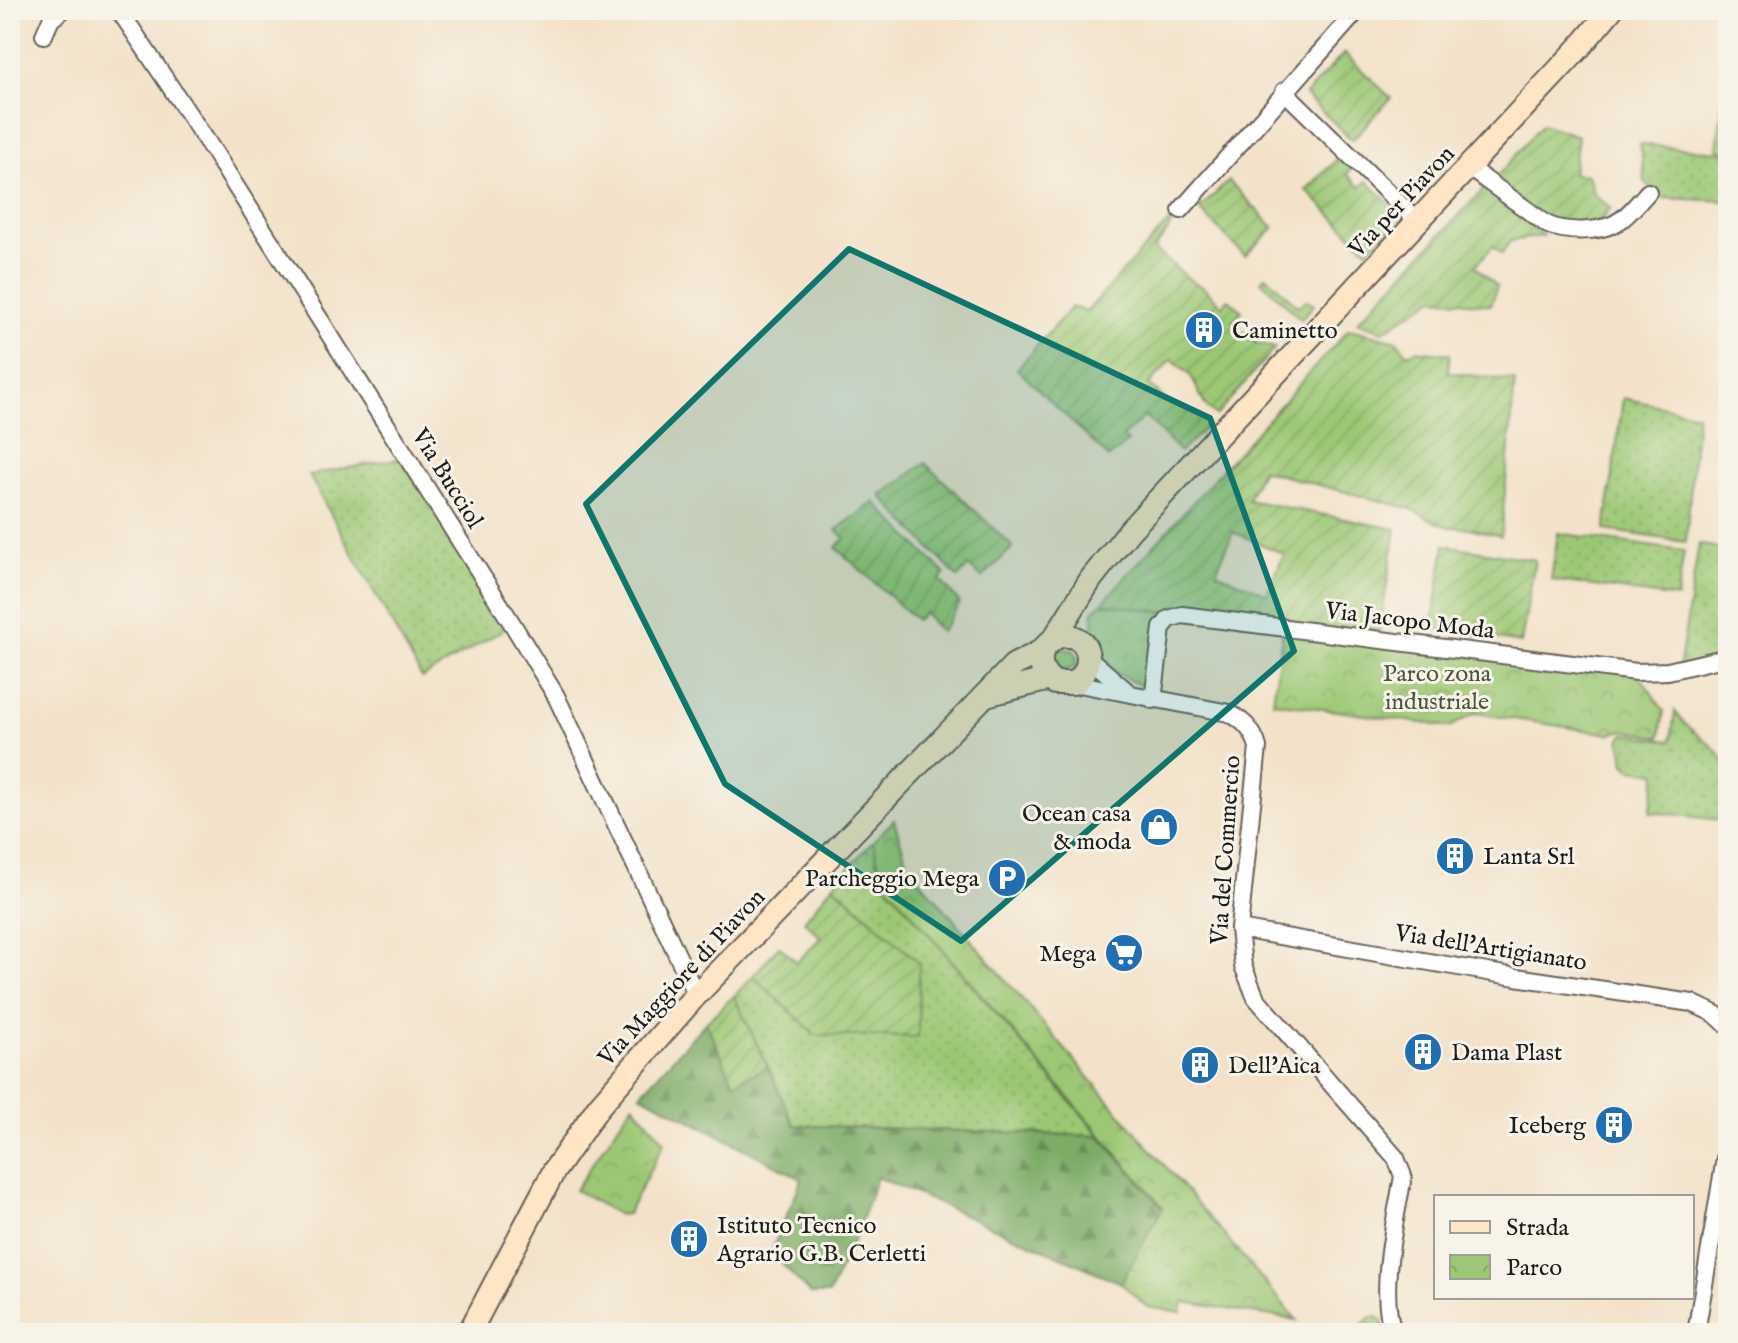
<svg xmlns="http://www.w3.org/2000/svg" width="1738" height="1343" font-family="'IM FELL English',serif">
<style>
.grass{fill:url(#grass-dots);stroke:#5c7248;stroke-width:2}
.forest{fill:url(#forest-firs);stroke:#4c6441;stroke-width:2}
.park{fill:url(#park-crowns);stroke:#5c7248;stroke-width:2}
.garden{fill:url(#garden-furrows);stroke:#5c7248;stroke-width:2;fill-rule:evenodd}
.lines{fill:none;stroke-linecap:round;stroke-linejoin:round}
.minor-casing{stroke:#676159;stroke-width:20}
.secondary-casing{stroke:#676159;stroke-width:26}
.minor{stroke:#fff;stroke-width:16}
.secondary{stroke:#fde5c5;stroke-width:22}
.marked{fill:#0f766e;fill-opacity:0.2;stroke:#0f766e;stroke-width:6;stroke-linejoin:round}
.labels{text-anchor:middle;stroke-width:6;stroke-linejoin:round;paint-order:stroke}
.street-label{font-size:24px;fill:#1c1c1c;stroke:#f7f3e8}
.poi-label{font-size:24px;fill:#1c1c1c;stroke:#f7f3e8;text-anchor:start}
.park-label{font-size:24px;fill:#49583b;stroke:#f7f3e8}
</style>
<defs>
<pattern id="grass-dots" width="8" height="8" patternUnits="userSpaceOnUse" patternTransform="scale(2)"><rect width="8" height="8" fill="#9cc875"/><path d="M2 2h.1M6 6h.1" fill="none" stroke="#86ab65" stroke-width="1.8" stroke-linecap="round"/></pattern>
<pattern id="forest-firs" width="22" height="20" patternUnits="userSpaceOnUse" patternTransform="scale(2)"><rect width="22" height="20" fill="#7dac66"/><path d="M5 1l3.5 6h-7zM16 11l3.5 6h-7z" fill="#668b53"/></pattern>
<pattern id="park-crowns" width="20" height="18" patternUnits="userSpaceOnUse" patternTransform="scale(2)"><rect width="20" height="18" fill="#9cc875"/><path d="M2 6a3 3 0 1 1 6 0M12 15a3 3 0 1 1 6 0" fill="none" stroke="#86ab65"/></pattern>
<pattern id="garden-furrows" width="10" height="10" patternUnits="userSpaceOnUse" patternTransform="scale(2)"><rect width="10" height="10" fill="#9cc875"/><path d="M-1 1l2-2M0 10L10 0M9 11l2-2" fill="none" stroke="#86ab65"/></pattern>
</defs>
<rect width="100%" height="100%" fill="#f7f3e8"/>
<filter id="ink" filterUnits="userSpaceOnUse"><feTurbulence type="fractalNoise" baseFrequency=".0125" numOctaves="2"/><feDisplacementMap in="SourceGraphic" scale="16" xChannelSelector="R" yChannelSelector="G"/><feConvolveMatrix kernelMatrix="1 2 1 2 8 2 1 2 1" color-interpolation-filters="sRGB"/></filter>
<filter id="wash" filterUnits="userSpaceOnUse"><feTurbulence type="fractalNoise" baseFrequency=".006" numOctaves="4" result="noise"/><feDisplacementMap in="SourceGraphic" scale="32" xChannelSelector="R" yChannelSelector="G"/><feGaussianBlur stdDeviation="1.8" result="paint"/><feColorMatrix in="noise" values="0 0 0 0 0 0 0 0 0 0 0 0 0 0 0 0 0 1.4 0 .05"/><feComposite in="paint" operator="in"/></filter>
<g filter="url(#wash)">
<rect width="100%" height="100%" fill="#f3e2c9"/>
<g class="grass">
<polygon points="1724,90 1728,90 1728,150 1717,149"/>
<polygon points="1640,144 1728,153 1728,201 1663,198 1645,182"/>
<polygon points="1623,398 1697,414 1686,542 1605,530"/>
<polygon points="401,458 508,627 422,678 309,475"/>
<polygon points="1558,533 1684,551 1677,598 1551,580"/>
<polygon points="1699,544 1728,550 1728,657 1679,669"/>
<circle cx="1066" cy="659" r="11"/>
<path d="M1675,711C1693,741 1728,742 1728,782L1722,784L1724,790L1728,789V821L1650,812L1657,773L1632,769L1625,764L1620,738L1625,734L1671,741Z"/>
<polygon points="873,841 882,879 1100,1136 793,1125 734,996 753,976 816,1035 919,963 833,885"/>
<polygon points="1371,1317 1377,1317 1383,1322 1383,1333 1352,1333"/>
</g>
<polygon class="forest" points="706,1022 734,1082 768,1067 794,1125 1100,1136 1163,1208 1121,1283 877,1177 855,1237 829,1294 810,1294 771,1252 802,1179 640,1094"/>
<g class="park">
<path d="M1102,603L1182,615L1169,619L1154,690C1111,676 1091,659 1093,611Z"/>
<polygon points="1283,627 1637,672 1664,711 1660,737 1623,730 1610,734 1476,713 1450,727 1273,702"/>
<polygon points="894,820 908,866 1297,1320 1183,1302 1181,1312 1147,1307 1121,1283 1163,1207 882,879 873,841"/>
<polygon points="633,1104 665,1142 627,1214 619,1215 575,1190"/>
</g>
<g class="garden">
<polygon points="1344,53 1391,98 1352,140 1305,95"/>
<polygon points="1542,124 1578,136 1573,174 1588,175 1594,194 1610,208 1597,228 1566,230 1491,184"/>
<polygon points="1341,155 1353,167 1347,174 1360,187 1367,181 1402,216 1368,251 1306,190"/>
<polygon points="1229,181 1274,228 1245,256 1199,209"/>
<polygon points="1486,187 1543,236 1510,241 1502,254 1493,246 1475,266 1497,286 1491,305 1435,298 1383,331 1357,322"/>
<polygon points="1174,216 1168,231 1154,249 1194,283 1202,286 1222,305 1229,299 1242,311 1233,321 1237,325 1234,330 1240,335 1244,332 1256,343 1275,348 1216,416 1205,405 1191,376 1172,359 1149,385 1167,401 1194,412 1208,425 1180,452 1145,416 1123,437 1128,442 1109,458 1017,369 1071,307 1087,311"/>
<polygon points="1266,276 1298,306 1306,300 1314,305 1301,319 1261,281"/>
<path d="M1349,329L1397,341L1408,354L1416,350L1450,354L1448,372L1515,381L1501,536L1469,528L1450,527L1436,522L1412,509L1261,470L1248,500L1396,529L1378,640L1102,603ZM1233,532L1284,554L1267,594L1216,572Z"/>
<polygon points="925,463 1013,547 982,578 968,566 958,578 881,496"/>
<polygon points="874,502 945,574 940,580 960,603 941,632 924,613 916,620 836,548 845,538 836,530"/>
<polygon points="1445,545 1535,560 1521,643 1432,628"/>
<polygon points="833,885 919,963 918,1037 816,1035 753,976 779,946 797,962 821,937 804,921"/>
<polygon points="734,996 768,1067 734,1083 706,1022"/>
</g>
</g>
<g filter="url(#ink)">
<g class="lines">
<defs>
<g id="minor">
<polyline points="119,10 214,152 513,625 556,696 696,995"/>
<polyline points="44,35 51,19 63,10"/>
<polyline points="1284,91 1418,222"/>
<path d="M1468,167L1548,225C1568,233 1604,233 1622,219C1631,212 1640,201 1648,192"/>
<polyline points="1181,210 1358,10"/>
<polyline points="1089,658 1128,692"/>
<path d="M1074,683L1229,713C1244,721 1253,730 1258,747L1239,929L1243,966L1256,998L1396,1158L1403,1176C1396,1218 1377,1294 1394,1333"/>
<polyline points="1153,700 1162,628 1169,619 1182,615 1637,672 1668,671 1728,657"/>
<polyline points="1239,929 1516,977 1692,1003 1715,1014 1728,1026"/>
<polyline points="1696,1333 1728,1140"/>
</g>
<g id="secondary">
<polyline points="1055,637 1091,579 1130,530 1579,48 1611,10"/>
<polyline points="986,695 1050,679"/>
<path d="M469,1333L554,1171L599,1106L696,995L1014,665C1023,660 1034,656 1042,650C1049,644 1052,637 1062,636C1092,633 1096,669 1074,683H1055C1042,674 1038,663 1043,649"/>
</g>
</defs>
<use href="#minor" class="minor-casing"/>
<use href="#secondary" class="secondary-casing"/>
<use href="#minor" class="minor"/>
<use href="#secondary" class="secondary"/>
</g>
</g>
<path class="marked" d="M849,249L1210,418L1294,651L961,941L725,784L586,504Z"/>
<defs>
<symbol id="building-disc" viewBox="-11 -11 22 22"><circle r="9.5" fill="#1f6fb2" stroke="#f7f3e8"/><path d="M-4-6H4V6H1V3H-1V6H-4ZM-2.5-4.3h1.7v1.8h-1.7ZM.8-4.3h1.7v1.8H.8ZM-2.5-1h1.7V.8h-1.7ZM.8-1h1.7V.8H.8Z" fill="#fff"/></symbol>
<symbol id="shop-disc" viewBox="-11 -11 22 22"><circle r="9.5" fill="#1f6fb2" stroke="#f7f3e8"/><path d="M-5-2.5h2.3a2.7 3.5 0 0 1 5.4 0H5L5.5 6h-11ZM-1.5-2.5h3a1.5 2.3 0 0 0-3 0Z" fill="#fff"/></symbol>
<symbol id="parking-disc" viewBox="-11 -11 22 22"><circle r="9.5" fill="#1f6fb2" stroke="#f7f3e8"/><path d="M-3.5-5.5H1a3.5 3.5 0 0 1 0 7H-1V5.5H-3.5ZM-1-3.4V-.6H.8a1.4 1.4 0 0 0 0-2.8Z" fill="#fff"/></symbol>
<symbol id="supermarket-disc" viewBox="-11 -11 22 22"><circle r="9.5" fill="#1f6fb2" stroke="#f7f3e8"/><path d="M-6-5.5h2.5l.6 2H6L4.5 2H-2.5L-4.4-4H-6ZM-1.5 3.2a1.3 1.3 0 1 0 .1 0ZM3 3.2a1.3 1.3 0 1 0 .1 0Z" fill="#fff"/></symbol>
</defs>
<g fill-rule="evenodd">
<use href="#building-disc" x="1182" y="308" width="44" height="44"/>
<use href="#shop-disc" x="1137" y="805" width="44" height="44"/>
<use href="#building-disc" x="1433" y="834" width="44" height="44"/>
<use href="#parking-disc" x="985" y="856" width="44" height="44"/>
<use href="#supermarket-disc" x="1102" y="931" width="44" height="44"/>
<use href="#building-disc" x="1401" y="1030" width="44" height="44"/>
<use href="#building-disc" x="1178" y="1043" width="44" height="44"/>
<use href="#building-disc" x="1592" y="1103" width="44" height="44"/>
<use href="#building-disc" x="667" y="1217" width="44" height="44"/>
</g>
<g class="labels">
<g class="street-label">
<text transform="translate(1401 201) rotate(-47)" y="8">Via per Piavon</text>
<text transform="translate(448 478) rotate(58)" y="8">Via Bucciol</text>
<text transform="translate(1410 620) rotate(7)" y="8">Via Jacopo Moda</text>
<text transform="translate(1225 850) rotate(-86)" y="8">Via del Commercio</text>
<text transform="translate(1491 947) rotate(9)" y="8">Via dell'Artigianato</text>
<text transform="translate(681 977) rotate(-47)" y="8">Via Maggiore di Piavon</text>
</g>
<g class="poi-label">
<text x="1232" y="338">Caminetto</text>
<text x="1131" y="821" text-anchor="end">Ocean casa<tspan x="1131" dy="28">&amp; moda</tspan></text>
<text x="1483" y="864">Lanta Srl</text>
<text x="979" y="886" text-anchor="end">Parcheggio Mega</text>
<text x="1096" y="961" text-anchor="end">Mega</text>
<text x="1451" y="1060">Dama Plast</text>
<text x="1228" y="1073">Dell'Aica</text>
<text x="1586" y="1133" text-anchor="end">Iceberg</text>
<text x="717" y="1233">Istituto Tecnico<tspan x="717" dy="28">Agrario G.B. Cerletti</tspan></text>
</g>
<g class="park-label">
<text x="1437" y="681">Parco zona<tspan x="1437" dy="28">industriale</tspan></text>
</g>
</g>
<rect width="1738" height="1343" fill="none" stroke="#f7f3e8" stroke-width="40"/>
<rect x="1434" y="1195" width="260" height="104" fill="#f7f3e8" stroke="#9f9d96" stroke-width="2"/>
<rect x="1450" y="1221" width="40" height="12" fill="#fde5c5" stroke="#9f9d96" stroke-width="2"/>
<text x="1506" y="1235" font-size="24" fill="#1c1c1c">Strada</text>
<rect x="1450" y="1255" width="40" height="24" fill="url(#park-crowns)" stroke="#9f9d96" stroke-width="2"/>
<text x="1506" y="1275" font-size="24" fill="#1c1c1c">Parco</text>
</svg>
